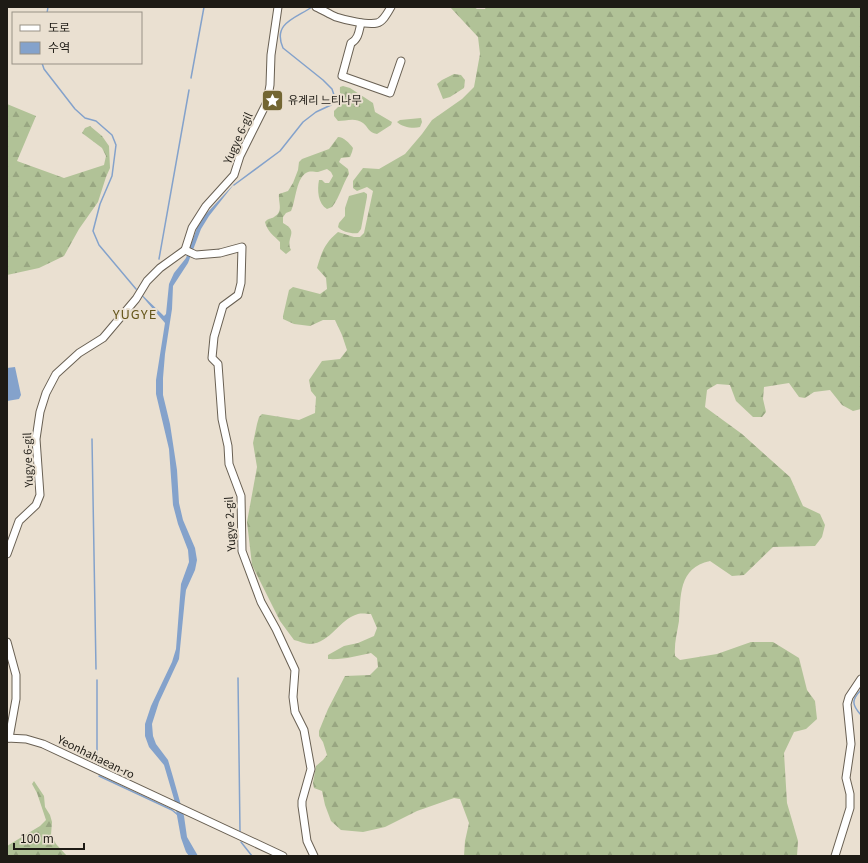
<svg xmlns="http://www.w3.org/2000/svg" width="868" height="863" font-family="Georgia,'Noto Sans KR',serif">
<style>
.grass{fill:#b1c297}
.forest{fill:url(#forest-firs)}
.water{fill:#84a2cb}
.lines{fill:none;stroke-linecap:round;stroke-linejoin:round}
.stream{stroke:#84a2cb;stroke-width:1.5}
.minor-casing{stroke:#696053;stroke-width:9}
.minor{stroke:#fff;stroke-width:7}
.labels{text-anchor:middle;stroke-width:4;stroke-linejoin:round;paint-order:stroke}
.poi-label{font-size:11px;fill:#1e1b15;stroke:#eae0d1;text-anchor:start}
.street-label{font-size:11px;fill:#1e1b15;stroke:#eae0d1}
.quarter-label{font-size:13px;letter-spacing:1px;fill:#65561a;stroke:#eae0d1}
</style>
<defs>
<pattern id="forest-firs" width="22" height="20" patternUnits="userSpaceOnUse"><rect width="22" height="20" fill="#b1c297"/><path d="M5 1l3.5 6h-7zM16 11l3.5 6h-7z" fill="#98a681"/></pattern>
</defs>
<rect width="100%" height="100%" fill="#eae0d1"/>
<g class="grass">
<path d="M421,118L422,122L420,127C413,129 402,127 397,122L400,120Z"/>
<path d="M364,192L367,194V197L361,229L358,233C352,234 342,232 338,227L339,223L345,216V208L349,196Z"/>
</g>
<g class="forest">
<path d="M450,7H474L477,9H485L486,7H861V409L853,411L842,405L830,390L814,392L805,398L799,397L789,383L764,387L763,399L766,412L762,417H753L736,401L730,385L717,384L707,390L705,407L742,434L790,477L803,506L820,514L825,525L822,537L815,546L773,547L744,575L732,576L710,561C678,568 681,596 679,621C677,633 674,644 675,656L680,660L717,654L751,642H773L799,658L807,690L815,701L817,719L806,729L794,732L784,753L787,803L798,841L797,856H464L465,841L469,823L460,799L454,798L417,811L385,827L363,832L341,830L331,821L325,805L322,791L314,788L313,783L316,766L323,760L327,755L323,742L319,736V731L328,709L345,676L370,675L378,667L377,658L371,653C357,656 343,660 328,659V655L344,646L358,643L374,636L377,628L371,614C367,614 362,613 358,614C339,619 331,643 310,644C305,644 299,641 294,640L280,621L252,565L247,522L257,467L253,443L257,424L259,417L262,414L299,420L315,413L316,397L311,391L309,380L322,361L340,359L347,350L342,335L335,320H323L310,326L294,324L283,319V316L289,290L293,287L320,294L327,289L326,278L317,268C322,251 325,243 338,232L354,237H360L364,233L373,191L367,187L357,191L353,188V181L363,168L379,169L405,154L422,134L432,120L462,99L474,87L480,54L478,37Z"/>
<polygon points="454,74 461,75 465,80 464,88 450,97 443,99 437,84 442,80"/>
<path d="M343,86L350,88L373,103L375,112L392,122L391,125L377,134C368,132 369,128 363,123C355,117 346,121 338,121L334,116V111C345,102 339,98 340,87Z"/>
<polygon points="7,104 36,116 17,161 64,178 104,165 106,156 102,148 82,133 85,128 90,126 102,136 109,146 110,168 106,177 98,202 79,229 64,256 39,268 7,275"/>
<path d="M338,137C344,137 349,143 353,148L352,152L350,157L341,158L339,162L348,169L349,174C342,185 340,197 332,207L327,209C318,204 317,190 319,180H322L325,183H329L333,176L331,172L327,169C324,170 321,171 318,172C314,172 312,171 308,172C296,176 296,201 291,211L286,213L283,217V223C300,232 285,237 291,250L286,254L280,249V242C274,236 267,231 265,222C268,218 271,219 274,217C284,211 278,203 279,194L288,191L293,183L298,170L299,162L302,159L329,149Z"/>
<polygon points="34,781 44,796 45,807 50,815 52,822 51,835 56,844 67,856 7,856 7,846 40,826 46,820 37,793 32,784"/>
</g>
<g class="water">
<polygon points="235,183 209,216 201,229 188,263 173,286 172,309 165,354 163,378 163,395 170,424 177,470 179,503 183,520 195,548 197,560 195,570 186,590 185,598 179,659 159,702 152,724 153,736 156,744 168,760 173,777 184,816 187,837 198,856 189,856 186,852 181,838 174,799 164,765 149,747 145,736 145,724 151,706 172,662 176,649 181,584 189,562 188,550 178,524 173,505 169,449 156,394 156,380 165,323 135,288 164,316 166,314 169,284 174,273 186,258 197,228 206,214"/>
<polygon points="15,367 21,395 19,399 7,401 7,368"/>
</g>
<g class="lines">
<g class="stream">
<polyline points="47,13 48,7"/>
<polyline points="42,63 44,69 75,109 85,118 96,121 112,135 116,145 112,176 100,204 93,231 99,245 136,289"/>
<polyline points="191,78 204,7"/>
<path d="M234,185L280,151L303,122L316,112L331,105L335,98L332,89L323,80L283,48C272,23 296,18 312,7"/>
<polyline points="159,259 189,90"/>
<polyline points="92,439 96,669"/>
<polyline points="238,678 240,831"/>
<polyline points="97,680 97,760"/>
<path d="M861,690C851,700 852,705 861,715"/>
<polyline points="99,776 172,810 178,815"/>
<polyline points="241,842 252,856"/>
</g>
<defs>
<g id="minor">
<path d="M316,7C323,10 329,14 336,17C345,20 367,25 377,23C383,22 388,12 391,7"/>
<path d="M361,23C359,30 359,39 351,43L342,76L390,93L401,61"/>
<polyline points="185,250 196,255 220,253 242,247 241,283 238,295 223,306 214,337 212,358 218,364 222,419 228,446 229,464 241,496 242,551 261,602 276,629 295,670 293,697 295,712 304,730 311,769 302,801 302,806 307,841 314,856"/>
<polyline points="7,554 19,521 36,505 40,495 36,439 40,412 46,393 56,374 79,353 103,338 136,299 147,281 160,268 185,250 192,228 206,206 234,175 240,156 267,102 270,85 271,55 278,7"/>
<polyline points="7,642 16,675 16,699 9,738"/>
<polyline points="7,738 26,739 43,744 283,856"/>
<polyline points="835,856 850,808 850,794 846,778 851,744 847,704 849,697 861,679"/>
</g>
</defs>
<use href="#minor" class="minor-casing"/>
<use href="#minor" class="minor"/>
</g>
<defs>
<symbol id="sight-square" viewBox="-11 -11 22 22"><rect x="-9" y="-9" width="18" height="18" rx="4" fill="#736633" stroke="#eae0d1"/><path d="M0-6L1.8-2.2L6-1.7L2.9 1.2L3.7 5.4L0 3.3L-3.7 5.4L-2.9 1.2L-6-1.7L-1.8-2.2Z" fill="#fff"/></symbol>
</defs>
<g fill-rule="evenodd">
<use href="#sight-square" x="260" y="88" width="25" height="25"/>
</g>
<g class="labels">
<g class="poi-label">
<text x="288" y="104">유계리 느티나무</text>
</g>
<g class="street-label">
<text transform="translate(238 138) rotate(-66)" y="4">Yugye 6-gil</text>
<text transform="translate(28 460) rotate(-92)" y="4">Yugye 6-gil</text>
<text transform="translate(230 524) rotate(-93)" y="4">Yugye 2-gil</text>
<text transform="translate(96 757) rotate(26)" y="4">Yeonhahaean-ro</text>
</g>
<g class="quarter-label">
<text x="135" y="319">YUGYE</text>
</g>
</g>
<rect width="868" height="863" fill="none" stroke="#1e1b15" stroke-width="16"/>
<rect x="12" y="12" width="130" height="52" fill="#eae0d1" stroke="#989186"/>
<rect x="20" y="25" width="20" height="6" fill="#ffffff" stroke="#989186"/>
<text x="48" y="32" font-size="12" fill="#1e1b15">도로</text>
<rect x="20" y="42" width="20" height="12" fill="#84a2cb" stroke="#989186"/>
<text x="48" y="52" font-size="12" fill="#1e1b15">수역</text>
<path d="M14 843v6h70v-6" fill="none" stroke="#1e1b15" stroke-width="2"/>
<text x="20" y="843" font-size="12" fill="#1e1b15" stroke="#eae0d1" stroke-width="3" paint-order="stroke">100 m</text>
</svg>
